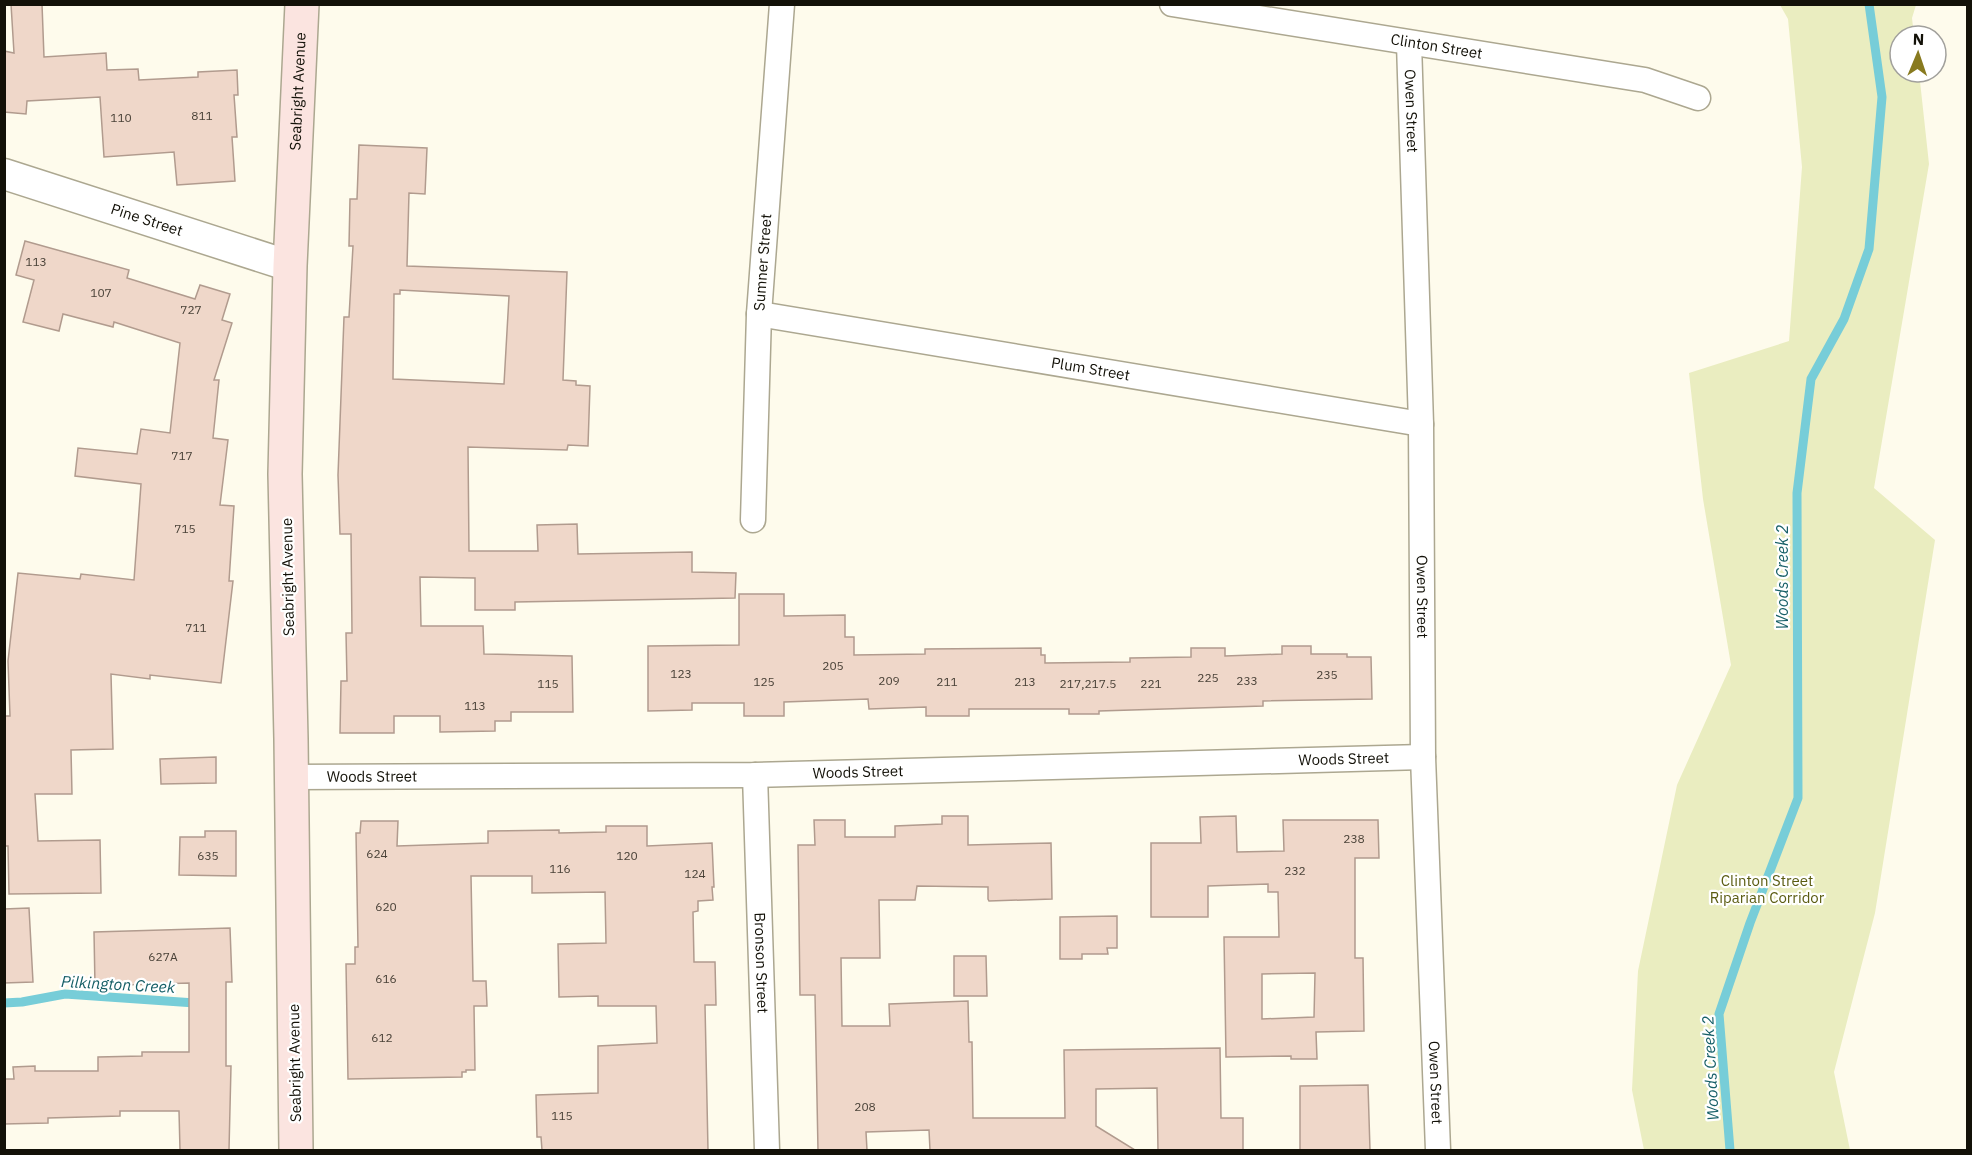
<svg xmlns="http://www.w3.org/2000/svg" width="1972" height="1155" font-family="'IBM Plex Sans',sans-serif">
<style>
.green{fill:#eaedc0}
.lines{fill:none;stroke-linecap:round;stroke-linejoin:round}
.stream{stroke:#77cdd8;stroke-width:9}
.building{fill:#efd7c9;stroke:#b19b8e;stroke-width:1.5;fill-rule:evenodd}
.minor-casing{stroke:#aca790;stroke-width:27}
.tertiary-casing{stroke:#aca790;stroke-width:33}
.secondary-casing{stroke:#aca790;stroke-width:36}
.minor{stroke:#fff;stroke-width:24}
.tertiary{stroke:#fff;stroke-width:30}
.secondary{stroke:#fbe4e0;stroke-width:33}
.labels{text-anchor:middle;stroke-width:4.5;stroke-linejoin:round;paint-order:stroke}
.number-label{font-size:12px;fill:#4a4238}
.street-label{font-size:15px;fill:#131108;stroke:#fff}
.park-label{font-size:15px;fill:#5b5c12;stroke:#fff}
.water-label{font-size:16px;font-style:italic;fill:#165f67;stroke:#fff}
</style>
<rect width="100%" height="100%" fill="#fefbec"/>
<polygon class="green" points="1780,5 1916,5 1912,18 1914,36 1900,36 1900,72 1919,72 1929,164 1874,488 1935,540 1875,913 1834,1072 1850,1150 1644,1150 1632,1090 1638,971 1677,785 1731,665 1703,499 1689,373 1789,341 1802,167 1788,19"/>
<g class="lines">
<g class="stream">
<polyline points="4,1003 22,1002 65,994 195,1003"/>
<polyline points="1730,1150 1719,1014 1750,923 1798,798 1797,493 1811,379 1844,319 1869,249 1882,97 1869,4"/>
</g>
</g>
<g class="building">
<polygon points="11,4 42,4 44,57 106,53 107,70 138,69 139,80 198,77 198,72 237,70 238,95 234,95 237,137 232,137 235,181 177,185 174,152 104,157 100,97 27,101 26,114 4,112 4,51 14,53"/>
<path d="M359,145L427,148L425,194L409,193L407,266L567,272L563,380L576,381V385L590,386L588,446L568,445L567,450L468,447L469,551H538L537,525L577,524L578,554L692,552V572L736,573L735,598L515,602V610H475V578L420,577L421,626H483L484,654L572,656L573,712H511V721H495V731L440,732V716H394V733H340L341,681H347L346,633H352L351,534H340L338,475L344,317H349L353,246H349L350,199H357ZM400,290L509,296L504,384L393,379L394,294H400Z"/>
<polygon points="25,241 129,270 127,278 195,299 200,285 230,294 222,320 232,323 214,380 219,380 213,438 228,440 220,505 234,506 229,581 233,581 221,683 150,675 150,679 111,674 113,749 71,750 72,794 35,794 38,841 100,840 101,893 9,894 8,846 4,846 4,716 10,716 8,661 18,573 80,579 81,574 134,580 141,484 75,476 78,448 137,454 141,429 170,433 180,343 114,322 113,327 63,314 59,331 23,322 34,280 16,275"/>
<polygon points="739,594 784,594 784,616 845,615 845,637 854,637 854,655 925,654 925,649 1041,648 1041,655 1045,655 1045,663 1130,662 1130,658 1191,657 1191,648 1225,648 1225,656 1282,654 1282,646 1311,646 1311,654 1347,654 1347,657 1371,657 1372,699 1263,701 1263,706 1099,711 1099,714 1069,714 1069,709 969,709 969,716 926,716 926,707 869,709 868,699 784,702 784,716 744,716 744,703 692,703 692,710 648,711 648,646 739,645"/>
<polygon points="216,757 216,783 161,784 160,759"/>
<polygon points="942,816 968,816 968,845 1051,843 1052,899 989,901 988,899 988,887 917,886 915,900 879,900 880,958 841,958 842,1026 890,1026 889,1004 968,1001 969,1042 972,1042 973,1118 1065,1118 1064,1050 1220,1048 1221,1118 1243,1118 1243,1150 1158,1150 1157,1088 1096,1089 1096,1126 1135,1150 930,1150 929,1130 866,1132 867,1150 818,1150 815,995 800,995 798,845 815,845 814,820 845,820 845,837 895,837 895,826 942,824"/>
<path d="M1236,816L1237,852L1284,851L1283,820H1378L1379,858H1355V958H1363L1364,1031L1316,1032L1317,1059H1291V1056L1226,1057L1224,937H1279L1278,892H1268V884L1208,886V917H1151V843H1201L1200,817ZM1315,973L1314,1017L1262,1019V974Z"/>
<polygon points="361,821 398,821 397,846 488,843 488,831 559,830 559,833 606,832 606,826 647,826 647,846 712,843 714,887 712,887 713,900 698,901 698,911 693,912 694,962 715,962 716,1005 705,1005 708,1150 542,1150 541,1137 537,1137 536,1095 598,1093 598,1046 657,1043 656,1006 598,1006 598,996 559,997 558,944 606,943 605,892 532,893 532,876 471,876 473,981 486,981 487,1006 474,1006 475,1070 466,1070 466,1072 462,1072 462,1077 348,1079 346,964 355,964 355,947 358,947 356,833 360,833"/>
<polygon points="205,831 236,831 236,876 179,875 180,837 205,837"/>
<polygon points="29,908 33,982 4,983 4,909"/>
<polygon points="1117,916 1117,948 1107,948 1108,954 1082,954 1082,959 1060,959 1060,917"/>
<polygon points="230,928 232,982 226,982 226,1066 231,1066 229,1150 180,1150 179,1111 120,1111 120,1116 48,1118 48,1123 4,1124 4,1079 14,1079 13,1067 35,1066 35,1071 98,1071 98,1057 142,1056 142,1052 189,1052 189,983 95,986 94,932"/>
<polygon points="954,956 986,956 987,996 954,996"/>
<polygon points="1368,1085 1370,1150 1300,1150 1300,1086"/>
</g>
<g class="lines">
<defs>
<g id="minor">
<path id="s1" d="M1172,4L1645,80L1698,98"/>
<path id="s2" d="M1409,43L1421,424L1423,757L1438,1150"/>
<path id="s3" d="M759,314L1421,424"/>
<path id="s4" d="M753,520L759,314L782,4"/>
<path id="s5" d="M755,775L767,1150"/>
<path id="s6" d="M291,777L755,775L1423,757"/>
</g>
<g id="tertiary">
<path id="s7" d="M4,174L290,266"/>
</g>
<g id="secondary">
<path id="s8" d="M296,1150L291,739L285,474L290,266L302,4"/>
</g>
</defs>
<use href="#minor" class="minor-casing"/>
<use href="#tertiary" class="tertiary-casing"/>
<use href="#secondary" class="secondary-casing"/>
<use href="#minor" class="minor"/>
<use href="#tertiary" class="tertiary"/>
<use href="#secondary" class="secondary"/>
</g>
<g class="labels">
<g class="number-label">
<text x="202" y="120">811</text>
<text x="121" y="122">110</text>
<text x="36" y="266">113</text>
<text x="101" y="297">107</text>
<text x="191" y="314">727</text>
<text x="182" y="460">717</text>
<text x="185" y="533">715</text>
<text x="196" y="632">711</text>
<text x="833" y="670">205</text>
<text x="681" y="678">123</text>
<text x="1327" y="679">235</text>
<text x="1208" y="682">225</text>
<text x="889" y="685">209</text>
<text x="1247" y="685">233</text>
<text x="764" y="686">125</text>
<text x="947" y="686">211</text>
<text x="1025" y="686">213</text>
<text x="548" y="688">115</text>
<text x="1088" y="688">217,217.5</text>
<text x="1151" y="688">221</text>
<text x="475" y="710">113</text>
<text x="1354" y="843">238</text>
<text x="377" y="858">624</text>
<text x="208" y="860">635</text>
<text x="627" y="860">120</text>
<text x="560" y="873">116</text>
<text x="1295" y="875">232</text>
<text x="695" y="878">124</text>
<text x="386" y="911">620</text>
<text x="163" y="961">627A</text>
<text x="386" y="983">616</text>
<text x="382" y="1042">612</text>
<text x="865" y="1111">208</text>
<text x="562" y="1120">115</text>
</g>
<g class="street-label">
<text dy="5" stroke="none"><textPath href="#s1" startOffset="268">Clinton Street</textPath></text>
<text dy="5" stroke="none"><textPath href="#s8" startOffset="1059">Seabright Avenue</textPath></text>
<text dy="5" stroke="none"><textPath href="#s2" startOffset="68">Owen Street</textPath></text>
<text dy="5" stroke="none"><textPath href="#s7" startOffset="150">Pine Street</textPath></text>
<text dy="5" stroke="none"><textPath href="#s4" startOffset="258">Sumner Street</textPath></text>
<text dy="5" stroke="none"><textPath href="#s3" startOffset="336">Plum Street</textPath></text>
<text transform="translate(288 577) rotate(-91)" y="5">Seabright Avenue</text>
<text dy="5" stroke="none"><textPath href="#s2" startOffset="554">Owen Street</textPath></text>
<text dy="5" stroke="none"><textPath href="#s6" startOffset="1053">Woods Street</textPath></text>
<text dy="5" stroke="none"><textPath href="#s6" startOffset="567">Woods Street</textPath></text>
<text dy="5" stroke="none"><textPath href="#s6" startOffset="81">Woods Street</textPath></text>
<text dy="5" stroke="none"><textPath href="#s5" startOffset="188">Bronson Street</textPath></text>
<text transform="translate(295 1063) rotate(-91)" y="5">Seabright Avenue</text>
<text dy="5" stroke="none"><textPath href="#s2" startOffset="1040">Owen Street</textPath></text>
</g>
<g class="park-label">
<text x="1767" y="886">Clinton Street<tspan x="1767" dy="17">Riparian Corridor</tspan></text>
</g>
<g class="water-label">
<text transform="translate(1782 577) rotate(-90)" y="6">Woods Creek 2</text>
<text transform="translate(118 984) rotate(3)" y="6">Pilkington Creek</text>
<text transform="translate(1710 1068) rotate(-93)" y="6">Woods Creek 2</text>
</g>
</g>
<rect width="1972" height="1155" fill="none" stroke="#131108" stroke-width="12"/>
<g transform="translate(1918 54) rotate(2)"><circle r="28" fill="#ffffff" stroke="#a1a09c" stroke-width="1.5"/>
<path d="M0-4.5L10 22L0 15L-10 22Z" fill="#887a1f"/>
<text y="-9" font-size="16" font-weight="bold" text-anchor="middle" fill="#131108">N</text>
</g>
</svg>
